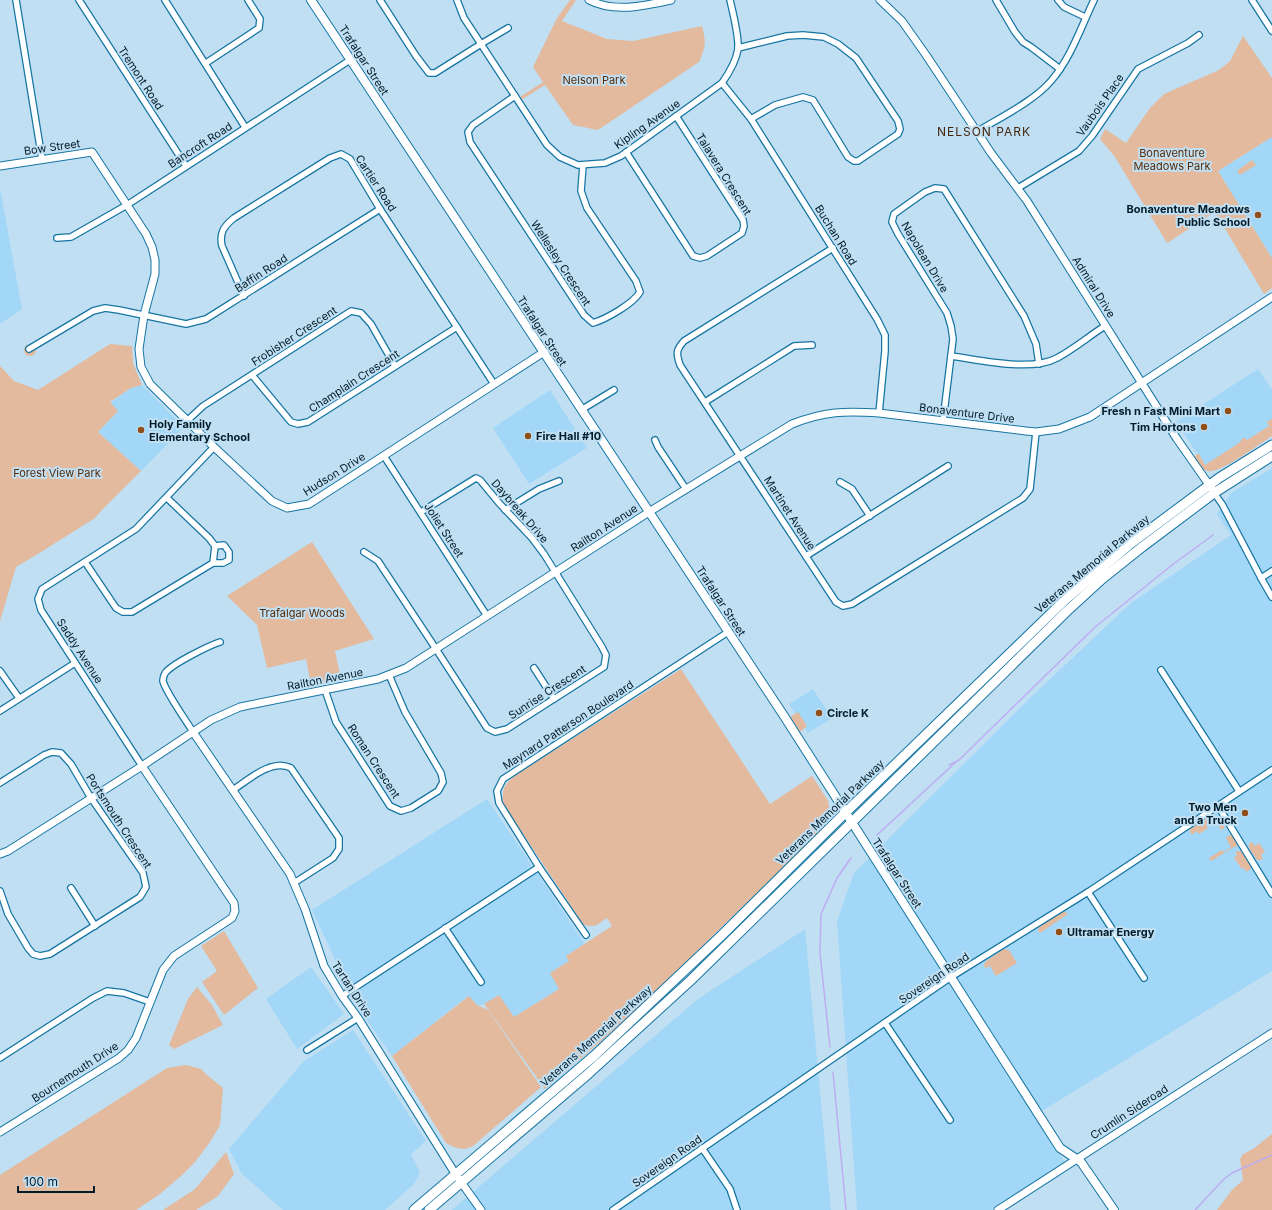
<svg xmlns="http://www.w3.org/2000/svg" width="1272" height="1210" font-family="Inter,sans-serif">
<style>
.built{fill:#a2d7f7}
.green{fill:#e3ba9e}
.lines{fill:none;stroke-linecap:round;stroke-linejoin:round}
.stream{stroke:#beacf2;stroke-width:1.5}
.minor-casing{stroke:#1675a2;stroke-width:8}
.tertiary-casing{stroke:#1675a2;stroke-width:9}
.secondary-casing{stroke:#1675a2;stroke-width:10}
.trunk-casing{stroke:#1675a2;stroke-width:11}
.minor{stroke:#fff;stroke-width:5.5}
.tertiary{stroke:#fff;stroke-width:7}
.secondary{stroke:#fff;stroke-width:8}
.trunk{stroke:#fff;stroke-width:9}
.poi-dot{fill:#904f1a;stroke:#c0dff3;stroke-width:1.5}
.labels{text-anchor:middle;stroke-width:4;stroke-linejoin:round;paint-order:stroke}
.street-label{font-size:11px;fill:#011b29;stroke:#c0dff3}
.park-label{font-size:11px;fill:#562b07;stroke:#c0dff3}
.poi-label{font-size:11px;font-weight:bold;fill:#011b29;stroke:#c0dff3;text-anchor:end}
.neighbourhood-label{font-size:12px;letter-spacing:1px;fill:#46270e;stroke:#c0dff3}
</style>
<rect width="100%" height="100%" fill="#c0dff3"/>
<g class="built">
<polygon points="1272,137 1272,258 1218,171"/>
<polygon points="0,188 22,309 0,324"/>
<polygon points="1258,369 1272,390 1272,419 1267,422 1269,426 1246,441 1244,437 1239,443 1205,465 1176,422"/>
<polygon points="142,385 184,427 141,471 98,432 118,411 110,403 131,388"/>
<polygon points="550,390 587,448 529,484 493,428"/>
<polygon points="1272,468 1272,971 1035,1115 1065,1163 992,1210 857,1210 837,921 854,873 1032,696 1131,603 1231,535 1217,514 1231,493"/>
<polygon points="813,689 832,718 808,733 789,704"/>
<polygon points="487,799 585,944 566,956 569,960 559,989 514,1017 499,995 484,1004 477,1006 468,996 392,1056 356,1005 312,910"/>
<polygon points="805,929 831,1210 452,1210 698,999"/>
<polygon points="311,967 344,1014 297,1049 266,999"/>
<polygon points="353,1030 426,1141 411,1154 420,1173 414,1184 385,1210 283,1210 242,1174 229,1149 304,1061"/>
</g>
<g class="green">
<path d="M570,0H576L562,21L607,39L633,41L702,26C706,42 706,46 699,62L598,130L573,125L545,85L521,100L520,97L543,82L533,67L557,18Z"/>
<polygon points="1243,36 1272,78 1272,137 1218,171 1272,258 1272,288 1264,294 1215,212 1167,243 1115,157 1100,139 1105,129 1126,143 1150,108 1164,94 1219,70 1230,61"/>
<polygon points="1252,160 1256,165 1240,175 1237,171"/>
<circle cx="30" cy="350" r="6"/>
<polygon points="110,344 132,346 133,363 142,385 131,388 110,402 118,411 98,432 141,471 102,510 95,518 41,552 16,567 0,621 0,366 14,381 38,390"/>
<path d="M1272,419V436C1261,443 1218,475 1207,471C1200,469 1198,464 1194,458L1197,454H1199L1205,465L1239,443L1244,437L1247,440L1269,426L1267,422Z"/>
<polygon points="312,542 374,639 335,651 341,679 311,685 306,659 267,668 257,625 227,596"/>
<path d="M681,669L770,804L812,776L829,802L828,804C834,817 828,821 820,831L654,993L600,1042L545,1089L484,1004L499,995L514,1017L559,989L550,973L569,961L566,956L612,926L607,918C598,924 594,929 583,924L503,804C502,788 504,784 516,775Z"/>
<polygon points="798,712 807,726 800,732 797,731 789,718 790,717"/>
<path d="M1214,815C1220,817 1222,821 1225,826L1224,828L1221,830L1215,820L1206,825L1208,828L1199,834L1197,831L1192,835L1190,832V829L1210,816Z"/>
<polygon points="1230,835 1232,835 1238,845 1237,846 1232,848 1211,861 1209,858 1222,850 1224,852 1231,847 1226,838"/>
<polygon points="1252,842 1255,846 1259,843 1265,852 1261,854 1263,859 1261,860 1257,860 1249,848 1249,844"/>
<polygon points="1239,851 1242,851 1251,865 1251,868 1247,872 1244,868 1242,869 1234,858 1237,855 1235,852"/>
<polygon points="1062,912 1065,912 1068,914 1040,933 1038,930 1039,927"/>
<polygon points="224,931 258,988 224,1015 202,982 217,971 201,946"/>
<polygon points="1004,949 1009,950 1017,963 996,976 990,966 986,968 984,967 985,962"/>
<polygon points="197,987 212,1005 223,1025 174,1049 169,1045 188,999"/>
<path d="M469,996L477,1005L488,1010L541,1087L473,1146C463,1151 456,1149 446,1143L392,1056Z"/>
<polygon points="186,1065 201,1069 207,1075 223,1088 220,1125 210,1142 195,1162 181,1176 160,1194 136,1210 0,1210 0,1175 167,1068"/>
<polygon points="1272,1134 1272,1210 1217,1210 1232,1190 1243,1180 1240,1159 1243,1154 1253,1149"/>
<polygon points="226,1152 234,1174 218,1196 196,1210 163,1210 195,1189"/>
</g>
<g class="lines">
<g class="stream">
<polyline points="949,765 959,760 1094,628 1172,565 1213,535"/>
<polyline points="877,835 956,762"/>
<polyline points="830,1047 820,953 821,914 837,878 851,858"/>
<polyline points="833,1072 846,1210"/>
<polyline points="1195,1210 1224,1179 1232,1173 1272,1155"/>
</g>
<defs>
<g id="minor">
<polyline points="16,0 42,159"/>
<polyline points="79,0 186,166"/>
<polyline points="165,0 245,127"/>
<polyline points="380,0 416,56 429,73 435,73 481,44 508,28"/>
<path d="M457,0L464,18L547,145L560,157L578,165L605,163L621,156L722,83C729,73 736,62 738,49C739,36 733,13 730,0"/>
<polyline points="996,0 1015,32 1023,42 1031,47 1060,69"/>
<polyline points="1058,0 1064,7 1085,17"/>
<polyline points="1252,0 1272,31"/>
<polyline points="738,48 787,36 803,35 824,37 838,44 856,58 898,121 900,129 898,134 858,161 854,161 848,157 813,100 803,97 775,105 751,119"/>
<polyline points="206,63 259,28 260,19 248,0"/>
<polyline points="722,83 751,119 877,319 885,335 885,351 879,413"/>
<path d="M515,96L473,125L468,132L470,142L584,315L593,323C606,319 633,304 640,292L636,281L587,208L581,191L583,165"/>
<path d="M978,131C1001,117 1034,101 1051,81C1071,58 1081,27 1094,0"/>
<polyline points="626,152 693,256 700,258 707,256 742,233 744,226 743,220 676,116"/>
<polyline points="1018,188 1079,151 1092,136 1138,69 1188,43 1199,35"/>
<polyline points="57,238 71,237 127,205 350,60"/>
<path d="M833,248L684,341C676,350 676,353 680,365L836,602L843,606L852,604L1023,498L1030,489L1036,432"/>
<path d="M244,296L222,246C219,233 224,226 234,218L330,158L341,154L350,159L380,209L494,384"/>
<polyline points="29,349 93,311 105,308 119,310 186,324 206,319 380,209"/>
<path d="M951,356C981,360 1031,372 1057,358C1074,349 1089,336 1105,326"/>
<polyline points="252,375 291,422 298,424 308,422 457,327"/>
<polyline points="705,402 794,346 812,345"/>
<polyline points="581,410 614,390"/>
<polyline points="188,420 203,406 351,311 361,313 371,324 395,366"/>
<polyline points="943,421 953,339 951,326 947,313 898,234 892,222 894,214 925,192 935,188 944,189 1024,316 1036,344 1039,364"/>
<polyline points="655,440 658,447 686,489"/>
<polyline points="384,456 487,616"/>
<polyline points="840,482 852,489 870,516"/>
<polyline points="1214,493 1222,504 1261,578 1272,597"/>
<polyline points="505,510 539,489 559,481"/>
<polyline points="364,552 378,561 436,649 487,728 495,732 507,729 604,667 606,655 602,647 544,554 532,538 499,503 480,480 476,478 421,512"/>
<polyline points="806,556 948,466"/>
<polyline points="85,562 116,608 123,612 132,612 213,563 215,546 209,538 167,498"/>
<polyline points="213,563 223,563 229,560 229,552 224,545 215,546"/>
<polyline points="1261,578 1272,571"/>
<polyline points="534,668 554,699"/>
<polyline points="1161,670 1239,791"/>
<polyline points="0,671 19,698"/>
<polyline points="325,690 336,722 390,806 401,811 411,808 438,791 443,782 441,773 405,712 389,675"/>
<polyline points="0,711 75,663"/>
<path d="M193,732C187,722 165,691 163,681C163,679 164,674 166,672C174,663 208,646 220,642"/>
<polyline points="142,766 41,610 38,599 42,589 136,529 214,447"/>
<polyline points="0,783 44,755 52,752 61,753 71,764 91,798 143,873 146,887 140,897 50,954 40,956 33,954 28,948 8,914 0,891"/>
<path d="M233,790C248,780 272,758 291,768L339,838V849L333,858L294,883"/>
<polyline points="1218,806 1272,894"/>
<polyline points="71,888 95,926"/>
<polyline points="1088,892 1144,978"/>
<polyline points="445,928 481,982"/>
<polyline points="586,935 539,867 499,803 497,791 503,779 728,632"/>
<polyline points="342,996 539,867"/>
<polyline points="885,1023 950,1120"/>
<polyline points="307,1050 358,1018"/>
<polyline points="0,1058 93,998 107,991 124,993 150,1002"/>
<polyline points="702,1148 730,1189 737,1210"/>
<polyline points="613,1210 951,977 1088,892 1272,770"/>
</g>
<g id="tertiary">
<path d="M589,0C614,13 644,6 671,0"/>
<polyline points="880,0 902,21 926,55 991,153 1027,201 1177,439 1212,489"/>
<polyline points="0,166 92,152 146,234 152,247 155,260 155,274 144,315 139,349 141,367 150,384 214,447 272,501 287,508 309,504 544,352"/>
<polyline points="193,732 290,874 305,909 324,966 342,996 358,1018 456,1175 481,1210"/>
<path d="M0,854L8,851L142,766L211,720L240,707L378,679L406,668L649,512L792,424C825,411 845,411 879,413L1026,431L1036,432L1059,429L1090,417L1272,297"/>
<polyline points="0,1132 119,1058 128,1050 136,1038 163,970 174,956 232,918 235,911 234,903 142,766"/>
<polyline points="998,1210 1272,1033"/>
</g>
<polyline id="secondary" points="311,0 784,716 1060,1148 1081,1162 1114,1210"/>
<g id="trunk">
<polyline points="414,1210 594,1056 722,935 845,813 1066,599 1129,545 1219,478 1272,445"/>
<polyline points="429,1210 588,1074 691,980 1067,611 1102,579 1142,547 1214,493 1272,456"/>
</g>
</defs>
<use href="#minor" class="minor-casing"/>
<use href="#tertiary" class="tertiary-casing"/>
<use href="#secondary" class="secondary-casing"/>
<use href="#trunk" class="trunk-casing"/>
<use href="#minor" class="minor"/>
<use href="#tertiary" class="tertiary"/>
<use href="#secondary" class="secondary"/>
<use href="#trunk" class="trunk"/>
</g>
<g class="poi-dot">
<circle cx="1258" cy="215" r="4"/>
<circle cx="1228" cy="411" r="4"/>
<circle cx="1204" cy="427" r="4"/>
<circle cx="141" cy="430" r="4"/>
<circle cx="528" cy="436" r="4"/>
<circle cx="819" cy="713" r="4"/>
<circle cx="1245" cy="813" r="4"/>
<circle cx="1059" cy="932" r="4"/>
</g>
<g class="labels">
<g class="street-label">
<text transform="translate(364 60) rotate(57)" y="4">Trafalgar Street</text>
<text transform="translate(141 78) rotate(57)" y="4">Tremont Road</text>
<text transform="translate(1100 105) rotate(-55)" y="4">Vaubois Place</text>
<text transform="translate(647 124) rotate(-35)" y="4">Kipling Avenue</text>
<text transform="translate(200 145) rotate(-33)" y="4">Bancroft Road</text>
<text transform="translate(52 147) rotate(-8)" y="4">Bow Street</text>
<text transform="translate(724 174) rotate(58)" y="4">Talavera Crescent</text>
<text transform="translate(376 183) rotate(57)" y="4">Cartier Road</text>
<text transform="translate(836 235) rotate(58)" y="4">Buchan Road</text>
<text transform="translate(925 257) rotate(59)" y="4">Napolean Drive</text>
<text transform="translate(561 263) rotate(57)" y="4">Wellesley Crescent</text>
<text transform="translate(261 273) rotate(-33)" y="4">Baffin Road</text>
<text transform="translate(1094 287) rotate(58)" y="4">Admiral Drive</text>
<text transform="translate(542 331) rotate(57)" y="4">Trafalgar Street</text>
<text transform="translate(294 336) rotate(-33)" y="4">Frobisher Crescent</text>
<text transform="translate(354 381) rotate(-33)" y="4">Champlain Crescent</text>
<text transform="translate(967 413) rotate(7)" y="4">Bonaventure Drive</text>
<text transform="translate(334 474) rotate(-32)" y="4">Hudson Drive</text>
<text transform="translate(520 511) rotate(49)" y="4">Daybreak Drive</text>
<text transform="translate(790 513) rotate(57)" y="4">Martinet Avenue</text>
<text transform="translate(604 528) rotate(-33)" y="4">Railton Avenue</text>
<text transform="translate(444 530) rotate(57)" y="4">Joliet Street</text>
<text transform="translate(1092 564) rotate(-40)" y="4">Veterans Memorial Parkway</text>
<text transform="translate(721 601) rotate(57)" y="4">Trafalgar Street</text>
<text transform="translate(80 651) rotate(57)" y="4">Saddy Avenue</text>
<text transform="translate(325 679) rotate(-11)" y="4">Railton Avenue</text>
<text transform="translate(547 692) rotate(-33)" y="4">Sunrise Crescent</text>
<text transform="translate(568 725) rotate(-33)" y="4">Maynard Patterson Boulevard</text>
<text transform="translate(374 761) rotate(57)" y="4">Roman Crescent</text>
<text transform="translate(830 812) rotate(-44)" y="4">Veterans Memorial Parkway</text>
<text transform="translate(119 821) rotate(57)" y="4">Portsmouth Crescent</text>
<text transform="translate(897 873) rotate(57)" y="4">Trafalgar Street</text>
<text transform="translate(934 978) rotate(-34)" y="4">Sovereign Road</text>
<text transform="translate(352 989) rotate(57)" y="4">Tartan Drive</text>
<text transform="translate(596 1036) rotate(-42)" y="4">Veterans Memorial Parkway</text>
<text transform="translate(75 1072) rotate(-33)" y="4">Bournemouth Drive</text>
<text transform="translate(1129 1112) rotate(-33)" y="4">Crumlin Sideroad</text>
<text transform="translate(667 1161) rotate(-35)" y="4">Sovereign Road</text>
</g>
<g class="park-label">
<text x="594" y="84">Nelson Park</text>
<text x="1172" y="157">Bonaventure<tspan x="1172" dy="13">Meadows Park</tspan></text>
<text x="57" y="477">Forest View Park</text>
<text x="302" y="617">Trafalgar Woods</text>
</g>
<g class="poi-label">
<text x="1250" y="213">Bonaventure Meadows<tspan x="1250" dy="13">Public School</tspan></text>
<text x="1220" y="415">Fresh n Fast Mini Mart</text>
<text x="149" y="428" text-anchor="start">Holy Family<tspan x="149" dy="13">Elementary School</tspan></text>
<text x="1196" y="431">Tim Hortons</text>
<text x="536" y="440" text-anchor="start">Fire Hall #10</text>
<text x="827" y="717" text-anchor="start">Circle K</text>
<text x="1237" y="811">Two Men<tspan x="1237" dy="13">and a Truck</tspan></text>
<text x="1067" y="936" text-anchor="start">Ultramar Energy</text>
</g>
<g class="neighbourhood-label">
<text x="984" y="136">NELSON PARK</text>
</g>
</g>
<path d="M18 1186v6h76v-6" fill="none" stroke="#011b29" stroke-width="2"/>
<text x="24" y="1186" font-size="12" fill="#011b29" stroke="#c0dff3" stroke-width="3" paint-order="stroke">100 m</text>
</svg>
